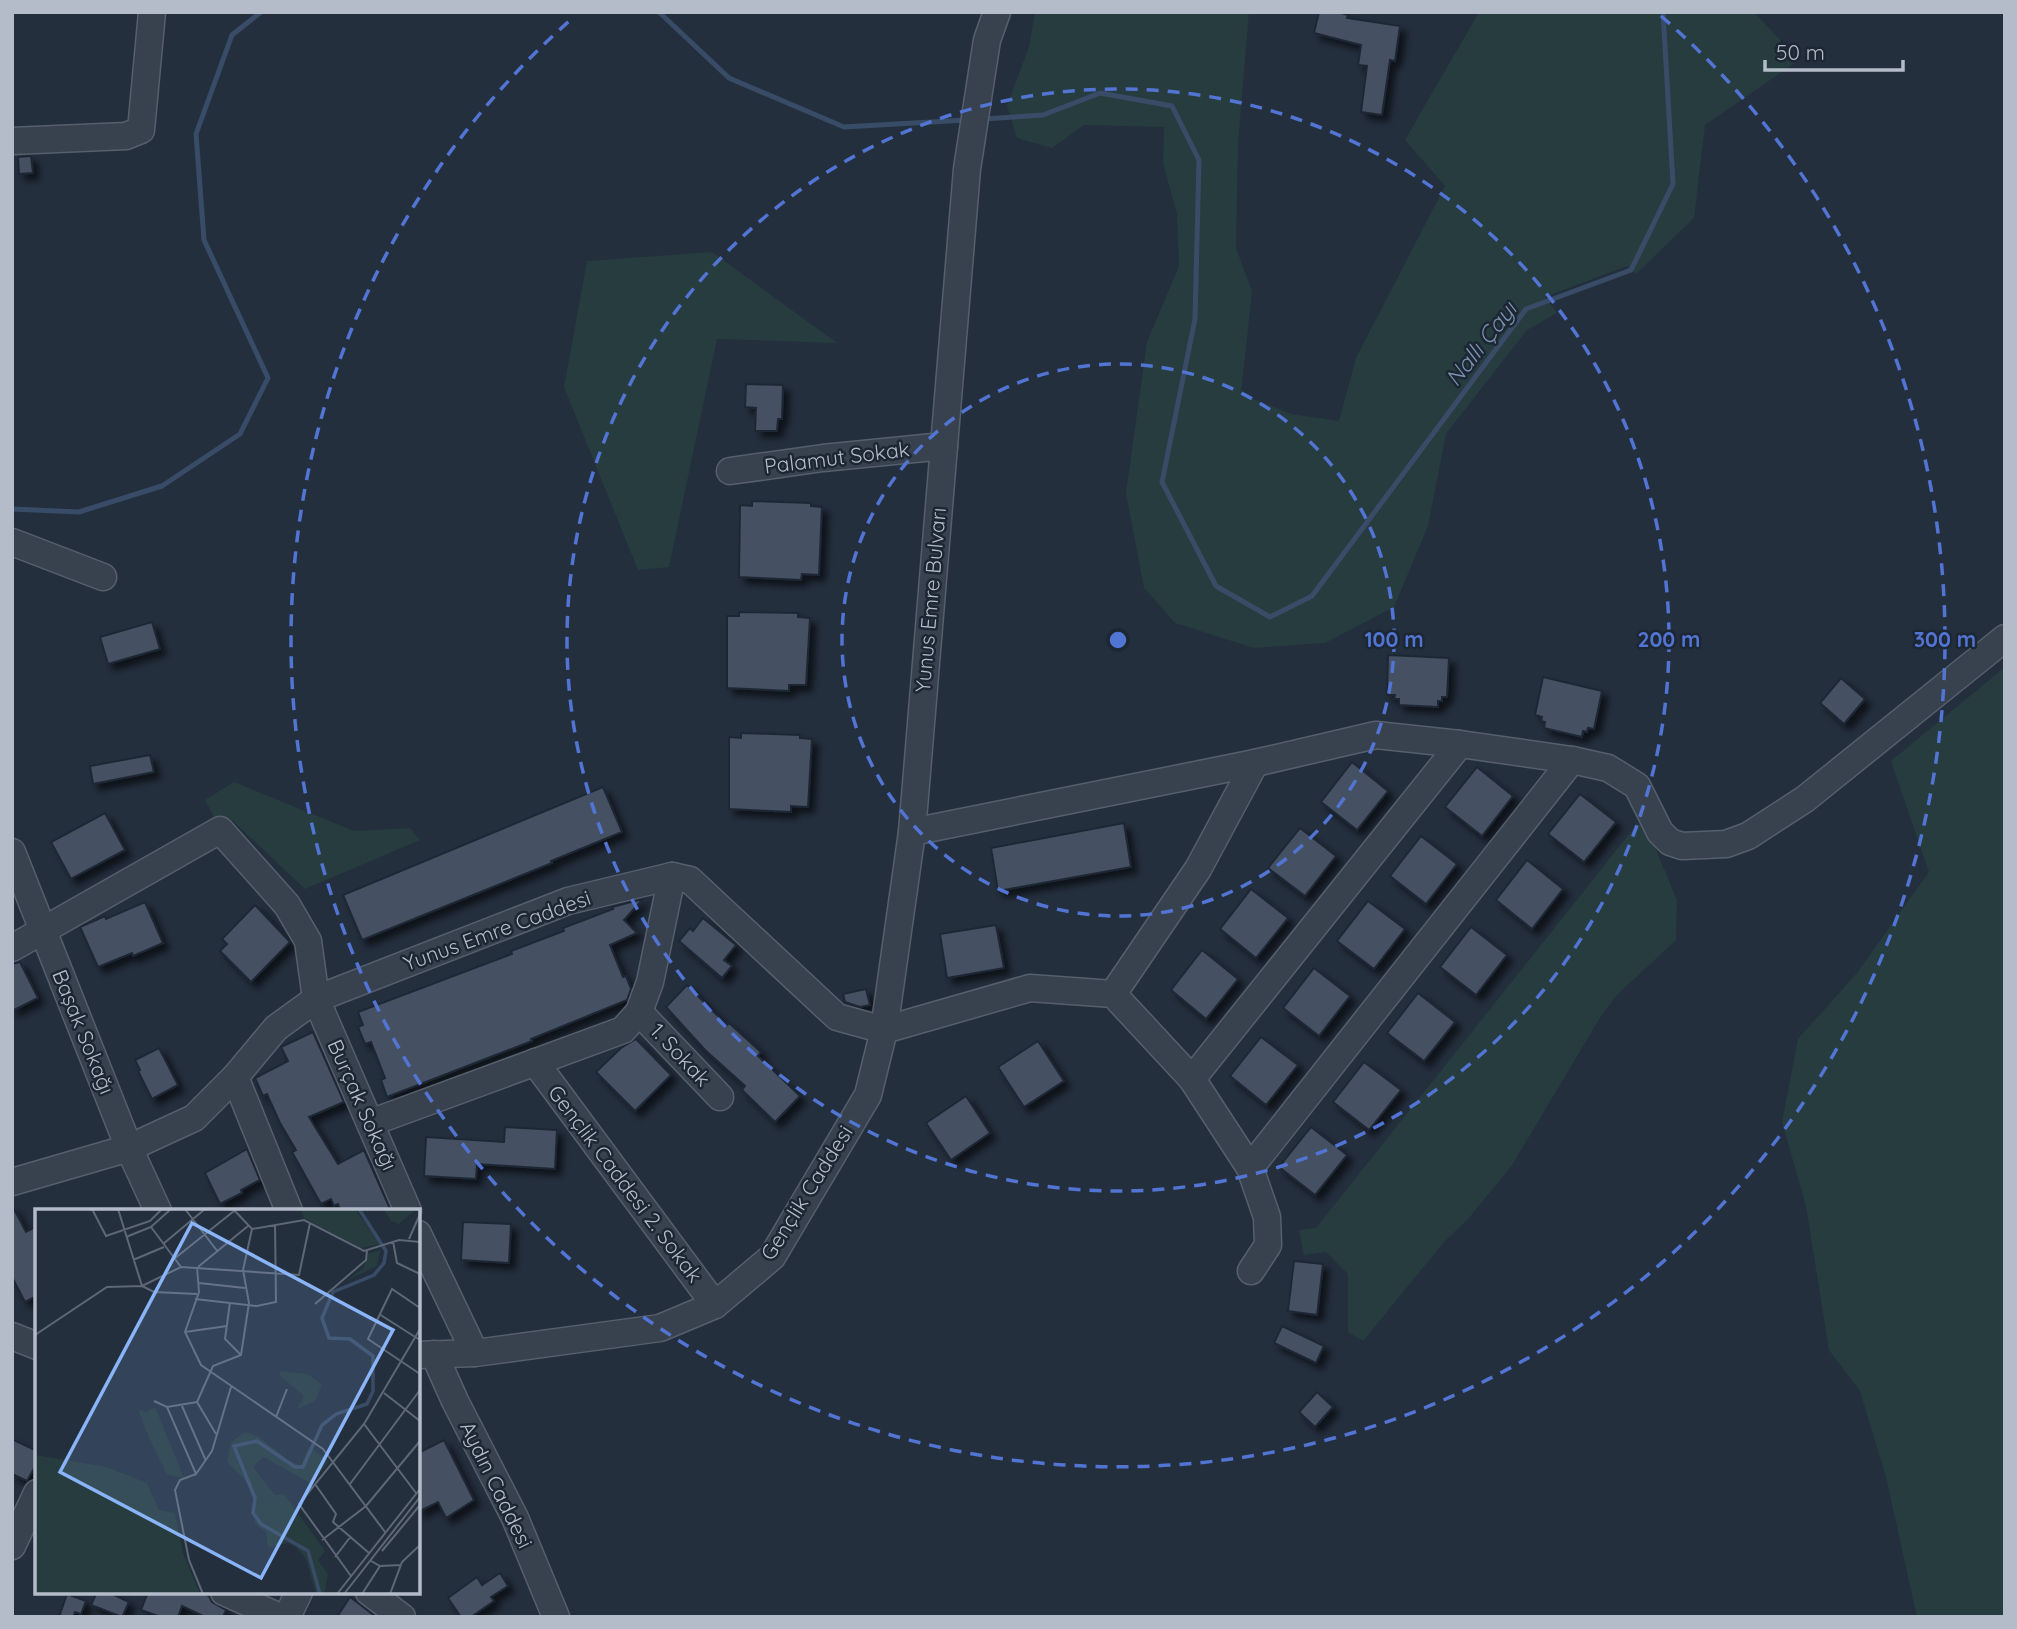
<svg xmlns="http://www.w3.org/2000/svg" width="2017" height="1629" font-family="Quicksand,sans-serif">
<style>
.green{fill:#263c3f}
.lines{fill:none;stroke-linecap:round;stroke-linejoin:round}
.stream{stroke:#394c67;stroke-width:5}
.building{fill:#455162;stroke:#1f2835;stroke-width:2;filter:url(#shadow)}
.minor-casing{stroke:#565f6c;stroke-width:29}
.minor{stroke:#38414e;stroke-width:26}
.ring{fill:none;stroke:#5274d3;stroke-width:3.5;stroke-dasharray:12 9}
.labels{text-anchor:middle;stroke-width:5;stroke-linejoin:round;paint-order:stroke}
.street-label{font-size:21px;fill:#b4bcc9;stroke:#1d2633}
.water-label{font-size:23px;font-style:italic;fill:#7c92b1;stroke:#1d2633}
.inset-river{fill:none;stroke:#394c67;stroke-width:3.5}
.inset-road{fill:none;stroke:#5e6776;stroke-width:2}
.view{fill:#8ab4f8;fill-opacity:0.15;stroke:#8ab4f8;stroke-width:3.5}
.inset-edge{fill:none;stroke:#b4bcc9;stroke-width:3.5}
.centre{fill:#5274d3;stroke:#1d2633;stroke-width:3.5}
.ring-label{font-size:21px;text-anchor:middle;font-weight:bold;fill:#5274d3;stroke:#1d2633;stroke-width:5;stroke-linejoin:round;paint-order:stroke}
</style>
<defs>
<filter id="shadow"><feDropShadow dx="6" dy="6" stdDeviation="3.5" flood-color="#0009"/></filter>
</defs>
<rect width="100%" height="100%" fill="#242f3e"/>
<g class="green">
<polygon points="1035,12 1249,12 1238,143 1236,248 1252,291 1241,394 1291,414 1339,421 1356,358 1445,186 1405,140 1479,12 1754,12 1799,60 1705,125 1694,218 1636,274 1627,266 1545,297 1557,313 1527,330 1446,434 1428,526 1394,607 1325,643 1254,648 1175,623 1144,588 1126,493 1147,342 1179,266 1177,214 1163,163 1164,127 1084,125 1052,148 1017,138 1007,106 1029,47"/>
<polygon points="712,252 837,343 717,339 669,567 638,570 564,387 587,261"/>
<polygon points="2005,667 2005,1617 1917,1617 1886,1477 1860,1391 1829,1350 1806,1206 1782,1122 1798,1039 1857,973 1929,872 1891,761"/>
<polygon points="234,782 354,831 410,828 420,840 305,889 232,820 214,817 205,800"/>
<polygon points="1638,823 1652,840 1677,900 1676,940 1617,995 1601,1016 1512,1165 1469,1218 1444,1242 1363,1341 1348,1332 1348,1274 1326,1252 1304,1255 1299,1230 1316,1228"/>
</g>
<g class="lines">
<g class="stream">
<polyline points="659,12 729,78 844,127 966,120"/>
<polyline points="983,119 1043,115 1100,93 1172,106 1199,160 1195,319 1162,482 1216,586 1270,617 1312,596 1526,309 1631,270 1673,184 1663,12"/>
<polyline points="12,509 79,512 162,486 240,434 268,378 204,240 196,134 232,35 261,12"/>
</g>
</g>
<g class="building">
<polygon points="1319,12 1338,12 1348,15 1347,18 1400,26 1395,61 1390,60 1382,115 1361,112 1367,66 1358,65 1361,45 1314,33"/>
<polygon points="31,156 33,173 19,174 18,157"/>
<polygon points="746,384 783,385 782,419 778,419 777,431 755,431 756,408 745,407"/>
<polygon points="752,501 811,503 811,506 822,507 819,575 802,574 801,580 739,577 740,505 752,506"/>
<polygon points="739,612 798,613 798,617 810,618 806,685 789,685 789,691 727,688 727,616 739,616"/>
<polygon points="152,622 160,649 108,664 100,637"/>
<polygon points="1388,655 1449,658 1447,697 1442,697 1442,701 1438,701 1438,707 1399,705 1399,699 1394,699 1395,695 1387,695"/>
<polygon points="1543,677 1602,691 1594,729 1588,728 1587,732 1583,731 1582,737 1544,728 1545,722 1541,721 1542,717 1535,715"/>
<polygon points="1841,678 1865,699 1844,724 1820,703"/>
<polygon points="741,733 800,735 800,738 812,739 808,807 791,806 791,812 729,809 729,737 741,738"/>
<polygon points="150,755 154,772 93,784 90,766"/>
<polygon points="1352,762 1388,791 1357,830 1321,802"/>
<polygon points="1477,767 1513,796 1482,836 1445,807"/>
<polygon points="603,787 622,832 551,861 552,863 362,940 343,895"/>
<polygon points="1580,794 1616,822 1584,862 1548,834"/>
<polygon points="105,813 125,850 71,879 51,842"/>
<polygon points="1124,823 1131,867 998,891 991,848"/>
<polygon points="1300,828 1336,856 1305,896 1268,868"/>
<polygon points="1421,836 1457,864 1426,904 1390,876"/>
<polygon points="1527,860 1563,889 1532,929 1496,900"/>
<polygon points="1251,889 1288,918 1256,958 1220,929"/>
<polygon points="643,899 624,920 637,933 610,945 623,977 626,976 631,989 627,1000 531,1039 532,1041 387,1097 381,1080 385,1078 371,1042 365,1044 358,1027 363,1025 358,1012 512,954 511,951 564,931 563,928 613,909 612,907"/>
<polygon points="1368,901 1405,929 1374,969 1337,941"/>
<polygon points="145,902 163,943 133,956 132,953 98,967 80,927 105,916 106,919"/>
<polygon points="255,905 290,942 251,982 220,951 227,944 222,939"/>
<polygon points="703,918 736,945 724,960 732,966 722,978 679,941 690,928 693,931"/>
<polygon points="996,925 1004,968 947,978 940,934"/>
<polygon points="1471,927 1507,955 1476,995 1440,967"/>
<polygon points="1202,950 1238,979 1206,1019 1171,990"/>
<polygon points="20,962 38,998 12,1011 12,964"/>
<polygon points="1314,968 1350,996 1319,1036 1283,1008"/>
<polygon points="687,985 727,1025 729,1023 761,1052 758,1056 800,1096 775,1122 742,1090 745,1086 705,1050 666,1007"/>
<polygon points="866,989 870,1005 860,1007 845,1002 843,994"/>
<polygon points="1418,993 1455,1022 1424,1061 1387,1033"/>
<polygon points="313,1032 344,1102 309,1117 338,1164 364,1150 391,1211 341,1211 338,1204 334,1206 331,1199 321,1204 292,1152 296,1150 280,1123 267,1094 263,1096 255,1078 288,1061 281,1047"/>
<polygon points="1261,1037 1298,1065 1266,1105 1230,1076"/>
<polygon points="636,1039 671,1075 635,1111 596,1072 621,1048"/>
<polygon points="1038,1041 1064,1081 1024,1107 998,1067"/>
<polygon points="159,1048 178,1085 152,1099 138,1071 140,1070 135,1060"/>
<polygon points="1364,1062 1401,1090 1369,1130 1333,1102"/>
<polygon points="966,1096 990,1133 951,1160 926,1123"/>
<polygon points="505,1127 557,1130 555,1169 477,1164 476,1179 424,1176 426,1137 504,1142"/>
<polygon points="1311,1127 1347,1155 1315,1195 1279,1167"/>
<polygon points="247,1149 260,1180 241,1190 242,1193 220,1204 205,1173"/>
<polygon points="12,1205 26,1232 37,1226 37,1296 25,1302 12,1277"/>
<polygon points="463,1222 511,1224 509,1263 461,1260"/>
<polygon points="1294,1261 1323,1264 1317,1315 1288,1311"/>
<polygon points="1282,1326 1324,1346 1316,1363 1274,1343"/>
<polygon points="1317,1392 1333,1407 1315,1427 1299,1412"/>
<polygon points="12,1439 37,1451 37,1463 27,1481 12,1474"/>
<polygon points="444,1440 474,1500 446,1518 438,1502 418,1512 418,1453"/>
<polygon points="500,1573 508,1586 491,1597 494,1601 471,1617 461,1617 448,1598 477,1577 482,1585"/>
<polygon points="97,1592 108,1592 129,1602 122,1617 91,1605"/>
<polygon points="148,1592 200,1592 209,1596 212,1602 226,1610 223,1617 205,1617 182,1606 178,1617 161,1617 141,1610"/>
<polygon points="67,1594 86,1601 81,1614 75,1612 73,1617 59,1617"/>
<polygon points="350,1597 358,1603 376,1617 337,1617"/>
</g>
<g class="lines">
<defs>
<g id="minor">
<polyline points="12,141 126,136 141,130 152,12"/>
<polyline points="730,471 823,458 944,446"/>
<polyline points="12,542 103,577"/>
<polyline points="1572,760 1608,768 1637,786 1660,832 1670,842 1682,846 1726,844 1748,836 1805,799 2005,638"/>
<polyline points="912,832 1255,763 1376,735 1460,744 1572,760 1250,1168"/>
<polyline points="12,852 129,1148 158,1211"/>
<polyline points="12,948 220,830 287,905 308,941 316,999 408,1211"/>
<polyline points="1113,994 1198,869 1255,763"/>
<polyline points="639,1012 720,1097"/>
<polyline points="535,1062 715,1305"/>
<polyline points="235,1077 289,1211"/>
<polyline points="1192,1079 1460,744"/>
<polyline points="370,1123 623,1030 639,1012 650,982 672,876"/>
<polyline points="12,1182 129,1148 194,1118 235,1077 276,1028 316,999 568,901 672,876 690,880 837,1017 884,1030 1030,988 1113,994 1192,1079 1250,1168 1267,1217 1268,1245 1251,1271"/>
<polyline points="418,1234 475,1353"/>
<polyline points="12,1336 37,1346"/>
<polyline points="434,1354 455,1401 515,1518 556,1617"/>
<polyline points="418,1355 475,1353 660,1328 715,1305 772,1257 868,1095 884,1030 912,832 967,169 987,40 997,12"/>
<polyline points="12,1546 37,1493"/>
<polyline points="224,1592 280,1617"/>
<polyline points="369,1592 402,1617"/>
<polyline points="287,1617 299,1592"/>
</g>
</defs>
<use href="#minor" class="minor-casing"/>
<use href="#minor" class="minor"/>
</g>
<g class="ring">
<circle cx="1118" cy="640" r="276"/>
<circle cx="1118" cy="640" r="551"/>
<path d="M1661 16A827 827 0 1 1 575 16"/>
</g>
<g class="labels">
<g class="street-label">
<text transform="translate(837 458) rotate(-7)" y="7">Palamut Sokak</text>
<text transform="translate(931 600) rotate(-85)" y="7">Yunus Emre Bulvarı</text>
<text transform="translate(497 931) rotate(-20)" y="7">Yunus Emre Caddesi</text>
<text transform="translate(83 1032) rotate(68)" y="7">Başak Sokağı</text>
<text transform="translate(680 1055) rotate(47)" y="7">1. Sokak</text>
<text transform="translate(362 1105) rotate(66)" y="7">Burçak Sokağı</text>
<text transform="translate(625 1184) rotate(53)" y="7">Gençlik Caddesi 2. Sokak</text>
<text transform="translate(807 1193) rotate(-58)" y="7">Gençlik Caddesi</text>
<text transform="translate(496 1485) rotate(64)" y="7">Aydın Caddesi</text>
</g>
<g class="water-label">
<text transform="translate(1481 344) rotate(-52)" y="8">Nallı Çayı</text>
</g>
</g>
<g transform="translate(35 1209)">
<rect width="385" height="385" fill="#242f3e"/>
<path d="M266,0H320L345,35L325,39L269,9ZM349,0H380V1L364,15L356,12ZM345,41L342,57L313,71L328,59L333,45ZM246,162L273,165L287,176L280,192L261,201L269,187L244,166ZM118,199L121,200L149,269L132,266L115,231L103,201L112,203ZM210,223L223,227L254,252L266,256L274,237L294,252L277,275L228,248L218,258L240,286L249,285L290,342L283,351L293,365L289,385H281L271,350L261,338L252,334L233,339L231,323L220,315V292L210,271L192,253L196,233ZM0,246L72,258L112,274L124,301L140,304L148,344L165,385H0Z" fill="#263c3f"/>
<path class="inset-river" d="M285,385L273,342L226,315L218,304L220,289L199,237L222,232L260,258H268L287,216L301,205L332,195L338,182V147L315,130L294,129L287,109L298,83L339,66L349,54L351,42L324,0"/>
<path class="inset-road" d="M57,0L71,27L115,12L127,0M83,0L107,77L119,83L162,85M150,0L183,43M198,0L217,20L269,11L329,42L364,31L385,33M116,18L146,58M91,28L116,18L136,0M374,30L385,5M358,32L362,54L385,65M128,35L170,0M139,50L199,2M98,51L129,38M162,58L164,83L150,123L166,156L288,240L350,323M163,58L213,17M164,74L210,79M160,90L222,97L241,93L240,15M195,93L190,130L206,146M280,95L331,51L332,42M385,99L357,80L333,130L385,165M344,105L385,131M150,123L192,117M0,126L72,78L107,77L146,58L264,66L275,14M349,184L385,212M119,192L132,198L162,193L178,157L206,146L214,94L208,61L217,20M162,193L181,225M147,197L171,252M132,198L161,265L177,242L196,178M241,208L252,180M329,215L381,284M161,265L145,271L140,281L154,351L168,385M280,275L301,305L298,313L334,344M315,275L385,181M287,331L331,297L385,232M347,342L385,296M300,348L316,327M336,352L345,357L366,356M316,367L264,295L329,215L385,120M302,385L385,280M309,385L385,288M327,385L345,357M355,385L367,353L385,336"/>
<path class="view" d="M157,14L358,121L226,369L25,263Z"/>
<rect width="385" height="385" class="inset-edge"/>
</g>
<circle cx="1118" cy="640" r="10" class="centre"/>
<g class="ring-label">
<text x="1394" y="647">100 m</text>
<text x="1669" y="647">200 m</text>
<text x="1945" y="647">300 m</text>
</g>
<rect width="2017" height="1629" fill="none" stroke="#b4bcc9" stroke-width="28"/>
<path d="M1765 60v10h138v-10" fill="none" stroke="#b4bcc9" stroke-width="3.5"/>
<text x="1776" y="60" font-size="21" fill="#b4bcc9" stroke="#1d2633" stroke-width="5" paint-order="stroke">50 m</text>
</svg>
